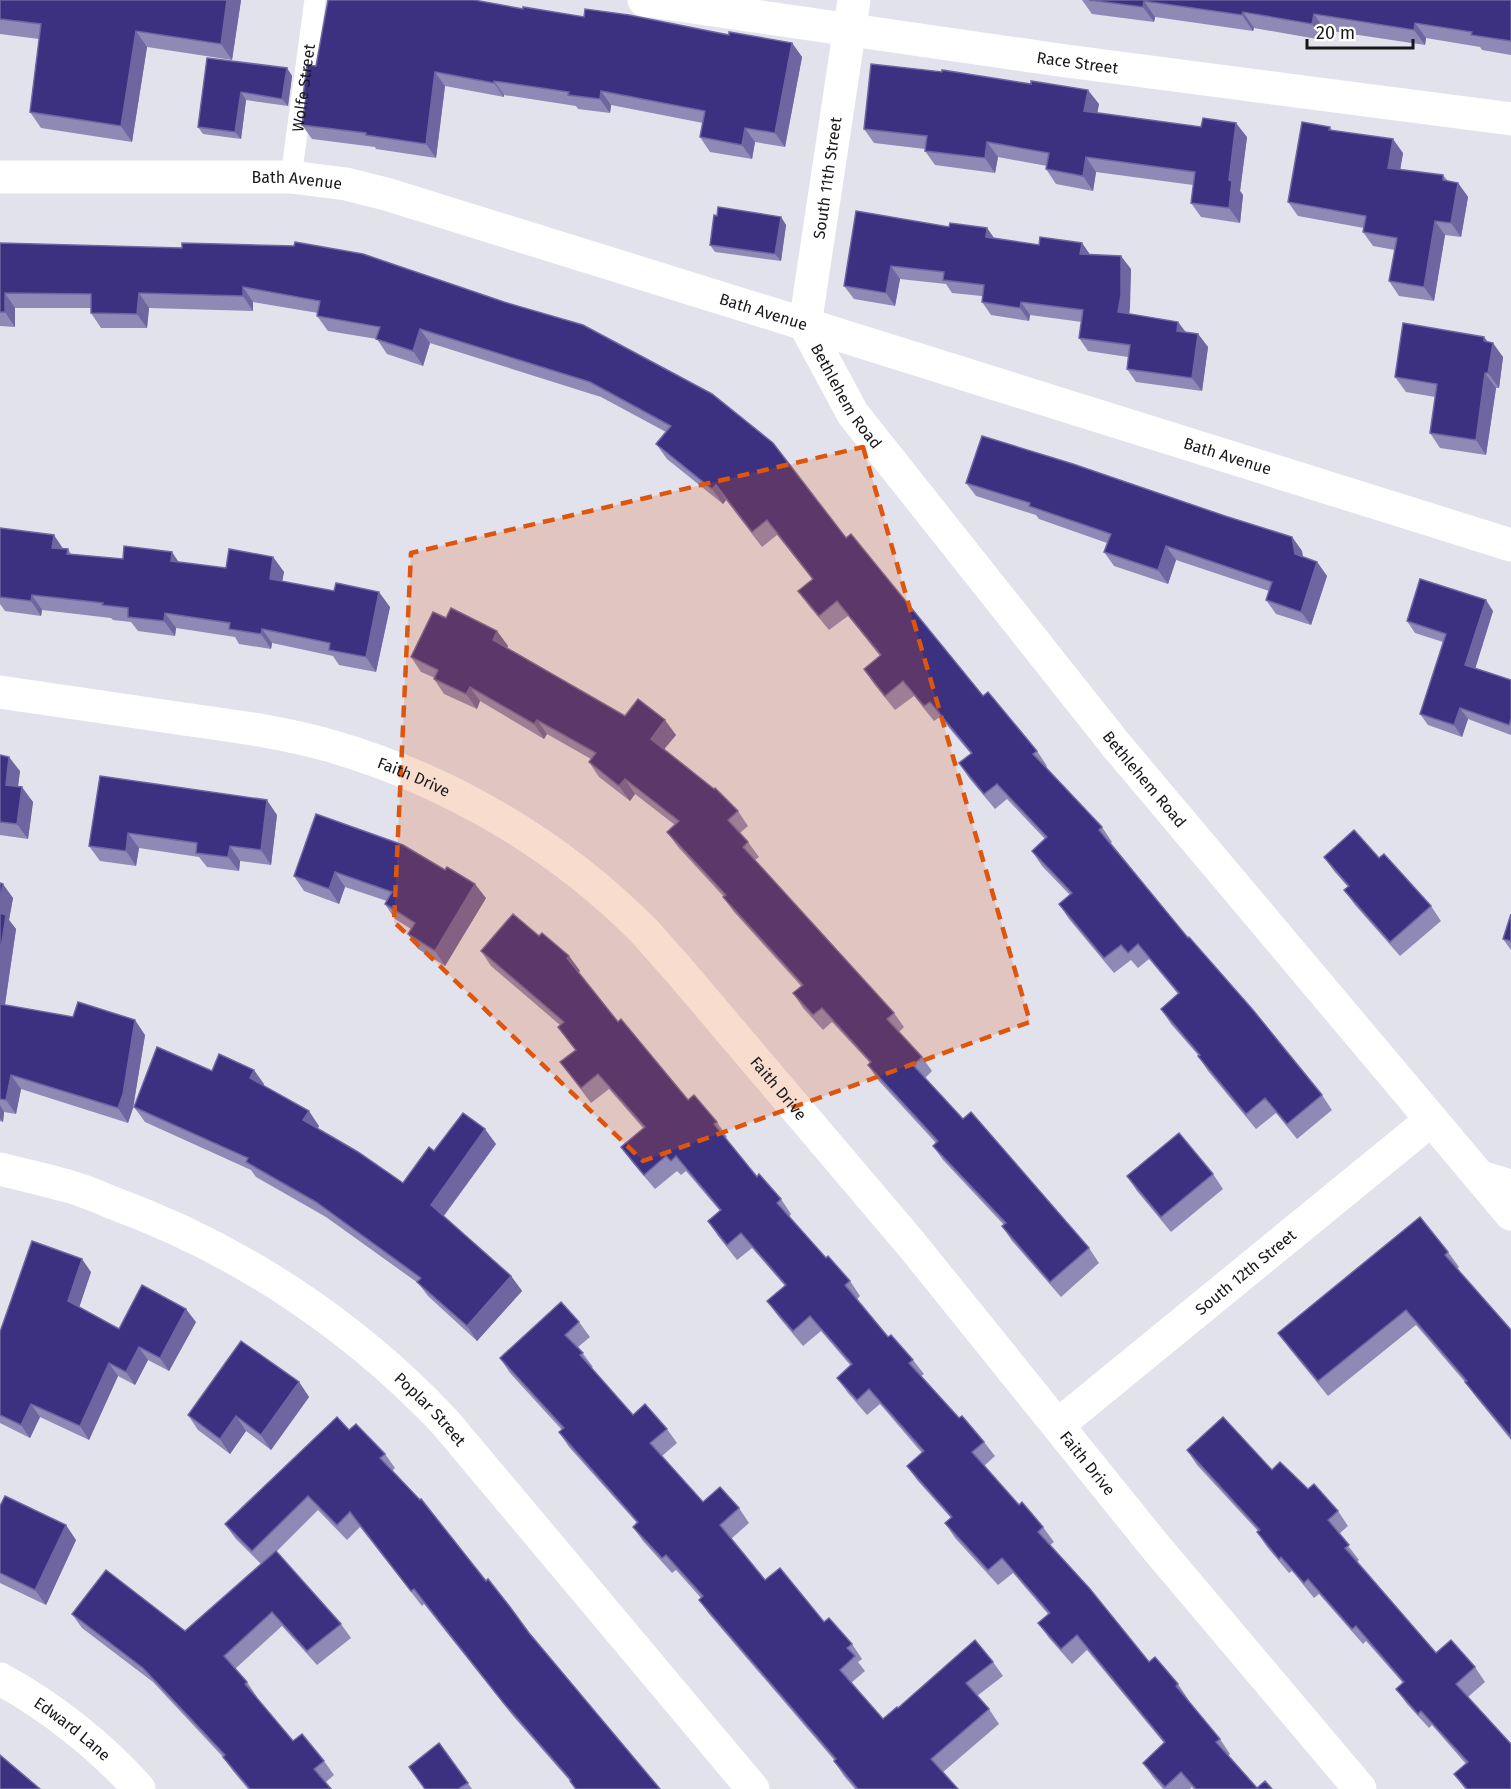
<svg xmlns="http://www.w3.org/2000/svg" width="1511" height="1789" font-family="'Fira Sans',sans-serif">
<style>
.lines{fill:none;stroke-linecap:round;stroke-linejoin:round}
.service{stroke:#fff;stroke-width:21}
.minor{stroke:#fff;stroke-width:33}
.secondary{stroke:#fff;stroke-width:33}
.wall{fill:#8f89b6}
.shaded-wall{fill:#6e65a1}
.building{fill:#3c3080;stroke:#6e65a1;stroke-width:1.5}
.marked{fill:#de560d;fill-opacity:0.2;stroke:#de560d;stroke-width:4.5;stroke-dasharray:12 8;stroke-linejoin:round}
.labels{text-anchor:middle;stroke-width:6;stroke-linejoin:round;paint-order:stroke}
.street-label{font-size:16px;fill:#18181b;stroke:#fff}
</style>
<rect width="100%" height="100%" fill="#e2e2ed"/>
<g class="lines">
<g class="service">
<path id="s1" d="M291,177L315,0"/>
<polyline points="1475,1169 1511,1180"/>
</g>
<g class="minor">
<path id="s2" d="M854,0L805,325L853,414L1116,745L1511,1214"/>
<path id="s3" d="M0,177H291L346,184L386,194C761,311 1137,426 1511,545"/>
<path id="s4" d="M0,692C61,701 123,710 184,719C233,726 283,732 331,746C448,780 558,844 644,931C655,943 666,956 677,968L912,1245L1154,1545L1360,1789"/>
<path id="s5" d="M0,1169C23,1175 47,1180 71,1187C85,1191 99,1197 113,1203C239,1249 352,1324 444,1421L753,1789"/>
<path id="s6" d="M1058,1425L1431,1120"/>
<path id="s7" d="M0,1679C49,1705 102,1747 139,1789"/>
</g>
<path class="secondary" id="s8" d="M644,0L1059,60L1511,119"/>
</g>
<g class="wall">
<polygon points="0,0 241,0 232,60 147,47 132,142 41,128 30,112 39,39 0,34"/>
<polygon points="1082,0 1511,0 1511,55 1482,50 1480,47 1426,38 1425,45 1325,30 1323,40 1254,28 1253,31 1155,17 1154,22 1092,14"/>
<polygon points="523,9 792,43 802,57 785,147 755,142 752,159 710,152 700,137 703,123 611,105 610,113 578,109 576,106 504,95 504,97 445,86 436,158 376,149 375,147 312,139 302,125 306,100 303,96 316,66"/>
<polygon points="207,58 287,68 292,76 288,106 246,100 241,139 203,134 198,127"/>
<polygon points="1099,104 1097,113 1247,137 1240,191 1243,195 1240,223 1201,217 1191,203 1193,185 1096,172 1093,191 1056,184 1046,169 1047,166 998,157 995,173 935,165 925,151 925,149 874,143 864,129"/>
<polygon points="1330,127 1332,130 1403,153 1400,170 1443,175 1448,181 1458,183 1468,197 1461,237 1445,235 1434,301 1399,296 1389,281 1395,250 1373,246 1363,232 1364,228 1298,216 1288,202"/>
<polygon points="781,217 786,225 781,261 715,252 710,245"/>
<polygon points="949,227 987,228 994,238 1039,245 1082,243 1090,255 1131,269 1129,314 1178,322 1186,332 1198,334 1208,347 1202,391 1136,382 1127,369 1128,357 1088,351 1079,338 1082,322 1030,315 1029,321 991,315 982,302 982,296 952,293 946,284 900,279 895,306 854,299 844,286"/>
<polygon points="0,243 504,302 846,538 983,696 1037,751 1047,766 1046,767 1102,827 1112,842 1111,843 1188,938 1322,1095 1332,1110 1297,1139 1276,1113 1256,1129 1208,1071 1198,1056 1199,1056 1171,1024 1161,1009 1178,994 1149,959 1138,968 1131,960 1114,973 1069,919 1059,904 1070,895 1042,866 1032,851 1045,839 1007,799 995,809 969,778 959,763 971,754 940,717 934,721 914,696 895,710 874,684 864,669 880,656 848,616 829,630 809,606 798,591 813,580 777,535 762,547 726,500 723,504 667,459 656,444 666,432 601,397 430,343 423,366 387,354 377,339 328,331 317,316 318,313 253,302 253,311 149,308 147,328 101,328 91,313 91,308 15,308 15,327 0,326"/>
<polygon points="1484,337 1487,341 1503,357 1499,388 1496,388 1486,455 1440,448 1430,433 1435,397 1406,392 1395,377"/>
<polygon points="966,483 1225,516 1292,537 1302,551 1303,557 1317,562 1327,576 1311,625 1276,614 1266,600 1269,591 1176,560 1168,584 1114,566 1104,552 1107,543 1039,519 1036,515 976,496"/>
<polygon points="0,528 63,549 68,549 71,554 123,559 179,562 226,568 273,557 284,572 282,581 390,607 376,672 339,665 333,656 272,643 271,649 239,644 235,637 176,628 175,636 138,631 131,622 113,620 111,618 42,610 41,616 5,611 0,604"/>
<polygon points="1493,611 1475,668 1511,680 1511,735 1468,719 1462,737 1428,725 1420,714 1443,642 1415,633 1407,621"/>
<polygon points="446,618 497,631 508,646 507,648 625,716 676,735 664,749 738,811 748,826 740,833 748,842 759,857 755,860 894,1013 904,1027 899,1032 922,1057 932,1071 925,1078 963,1119 1089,1248 1099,1263 1061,1297 1012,1241 1002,1226 1004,1225 943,1160 933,1146 936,1143 878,1080 868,1065 870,1063 832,1022 823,1030 803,1008 793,993 801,986 734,912 723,897 724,897 678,847 667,832 675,825 635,794 630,801 599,777 589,762 591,759 547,734 544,739 480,701 477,709 444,694 434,679 435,678 421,672 411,657"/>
<polygon points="0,755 20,771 18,787 33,802 28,839 0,835"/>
<polygon points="100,776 277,815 271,865 240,861 239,871 207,867 199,857 139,848 136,866 100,861 89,846"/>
<polygon points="316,814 486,898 445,966 418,949 408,934 411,929 395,919 385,904 387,901 345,887 339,904 304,891 294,876"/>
<polygon points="1324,857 1379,858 1431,906 1441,921 1400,956 1355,905 1344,890 1348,887 1334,871"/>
<polygon points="0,883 13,898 9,920 16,929 5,1005 145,1035 133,1108 128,1123 21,1089 16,1114 4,1112 3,1122 0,1121"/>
<polygon points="1511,914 1511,950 1503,939"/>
<polygon points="539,936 569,956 580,971 578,972 618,1022 688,1100 717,1122 727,1137 725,1138 757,1177 781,1199 791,1214 789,1217 826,1258 850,1281 860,1296 857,1299 888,1337 913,1360 924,1374 921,1376 959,1418 984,1442 995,1456 984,1466 1019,1505 1043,1527 1054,1542 1050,1545 1149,1662 1178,1684 1188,1699 1187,1700 1220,1739 1230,1754 1228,1756 1257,1788 1272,1789 1193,1789 1192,1787 1190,1789 1163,1789 1153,1777 1143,1763 1164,1743 1087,1650 1072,1664 1049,1638 1038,1623 1048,1614 1013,1573 998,1585 955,1538 945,1523 951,1518 917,1480 907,1466 922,1453 880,1404 867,1415 848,1393 837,1378 851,1366 821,1331 803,1346 778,1316 767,1301 785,1286 752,1248 737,1260 718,1236 708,1221 720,1211 686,1171 681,1175 677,1171 655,1189 632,1162 621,1147 643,1128 609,1089 591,1103 560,1062 575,1050 558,1027 560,1025 491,966 481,951"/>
<polygon points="212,1071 264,1084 263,1085 319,1126 317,1128 403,1183 434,1151 496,1144 444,1216 511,1276 522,1291 477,1341 428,1296 418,1283 326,1217 256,1177 251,1170 145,1122 134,1107"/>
<polygon points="1213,1174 1223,1189 1171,1232 1137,1191 1127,1176"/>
<polygon points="1448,1252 1459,1267 1457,1269 1511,1330 1511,1440 1476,1397 1465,1382 1416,1325 1328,1396 1289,1348 1278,1333"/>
<polygon points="91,1272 79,1307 119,1329 196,1322 169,1371 148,1360 135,1385 118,1376 89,1440 40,1417 30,1438 0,1423 0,1332"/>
<polygon points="579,1322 590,1337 578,1347 593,1367 591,1368 633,1415 667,1429 677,1443 662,1456 703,1502 739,1508 749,1523 731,1539 765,1580 824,1622 852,1644 862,1659 858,1662 865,1671 851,1683 883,1719 898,1708 993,1662 1003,1676 977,1696 989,1709 999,1724 943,1772 958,1789 855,1789 844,1776 834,1761 835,1761 709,1614 699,1600 701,1598 676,1570 672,1573 643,1541 633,1527 637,1523 569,1447 559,1432 562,1430 510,1373 500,1358"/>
<polygon points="299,1382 309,1397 271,1450 246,1431 230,1454 198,1430 188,1415"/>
<polygon points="349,1430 385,1454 395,1468 392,1471 486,1581 660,1789 575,1789 570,1781 513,1716 424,1604 422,1606 360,1527 347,1540 318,1510 276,1552 341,1624 351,1638 317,1665 282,1626 235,1669 247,1682 257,1697 256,1697 293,1741 324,1761 334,1775 326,1782 332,1789 248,1789 233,1771 223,1757 153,1682 82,1628 72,1614 185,1631 261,1564 235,1538 225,1524"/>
<polygon points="1187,1450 1272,1470 1308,1489 1338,1511 1348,1526 1339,1534 1359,1560 1357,1562 1436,1653 1475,1667 1485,1682 1468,1697 1511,1789 1465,1789 1454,1774 1466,1764 1432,1725 1429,1728 1407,1704 1396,1689 1403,1683 1366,1641 1363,1644 1319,1594 1314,1598 1292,1571 1289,1573 1267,1547 1257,1532 1258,1531 1197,1465"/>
<polygon points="0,1506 76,1540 46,1605 0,1583"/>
<polygon points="439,1743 472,1789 425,1789"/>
</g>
<g class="shaded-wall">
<polygon points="227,0 241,0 232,60 221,44"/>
<polygon points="1144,1 1155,17 1154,22 1143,7"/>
<polygon points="1243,12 1254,28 1253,31 1242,15"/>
<polygon points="1314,14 1325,30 1323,40 1312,24"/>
<polygon points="1415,23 1426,38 1425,45 1414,30"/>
<polygon points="136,31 147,47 132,142 121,126"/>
<polygon points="792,43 802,57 785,147 775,133"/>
<polygon points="287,68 292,76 288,106 282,99"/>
<polygon points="435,72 445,86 436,158 426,144"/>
<polygon points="494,81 504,95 504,97 494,83"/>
<polygon points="1088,90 1099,104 1095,126 1084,111"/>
<polygon points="601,91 611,105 610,113 600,99"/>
<polygon points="241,92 246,100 241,139 235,132"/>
<polygon points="1236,123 1247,137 1240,191 1243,195 1240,223 1229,208 1229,180"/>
<polygon points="745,128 755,142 752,159 742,145"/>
<polygon points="1393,139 1403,153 1398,182 1388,168"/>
<polygon points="987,142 998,157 995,173 985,158"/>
<polygon points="1086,157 1096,172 1093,191 1083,176"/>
<polygon points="1458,183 1468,197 1461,237 1451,223"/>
<polygon points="781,217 786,225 781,261 775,254"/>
<polygon points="1435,221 1445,235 1434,301 1424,287"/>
<polygon points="987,228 996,241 986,237"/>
<polygon points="1082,243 1091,256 1080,254"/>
<polygon points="1121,256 1131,269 1130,308 1128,325 1118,312"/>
<polygon points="891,266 900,279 895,306 886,293"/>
<polygon points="243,287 253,302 253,311 243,296"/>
<polygon points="5,293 15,308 15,327 5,312"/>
<polygon points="139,293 149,308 147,328 137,314"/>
<polygon points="1021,302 1030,315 1029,321 1020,308"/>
<polygon points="1178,322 1187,335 1177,331"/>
<polygon points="420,329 430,343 423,366 413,351"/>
<polygon points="1198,334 1208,347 1202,391 1192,378"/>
<polygon points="1484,337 1492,348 1493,343 1503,357 1499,388 1488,373 1484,341"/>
<polygon points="1485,373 1496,388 1486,455 1476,440"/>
<polygon points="716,485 726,500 723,504 712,489"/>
<polygon points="54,535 64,550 52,548"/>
<polygon points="1292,537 1302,551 1304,568 1295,554"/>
<polygon points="1166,546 1176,560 1168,584 1158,570"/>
<polygon points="172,552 182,567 171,561"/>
<polygon points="273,557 284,572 280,594 270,579"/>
<polygon points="1317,562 1327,576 1311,625 1301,612"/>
<polygon points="379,592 390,607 376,672 366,657"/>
<polygon points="32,595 42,610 41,616 31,601"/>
<polygon points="1486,600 1493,611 1473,676 1465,665"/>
<polygon points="165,613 176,628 175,636 164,621"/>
<polygon points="262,629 272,643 271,649 261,634"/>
<polygon points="497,631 508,646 503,655 493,640"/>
<polygon points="470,687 480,701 477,709 466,694"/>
<polygon points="1460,708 1468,719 1462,737 1454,725"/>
<polygon points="537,720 547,734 544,739 534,724"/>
<polygon points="665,720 676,735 661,753 651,739"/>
<polygon points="9,757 20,771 16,800 6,785"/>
<polygon points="625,779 635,794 630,801 619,786"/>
<polygon points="22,787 33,802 28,839 17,824"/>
<polygon points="267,800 277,815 271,865 261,850"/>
<polygon points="128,833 139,848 136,866 126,851"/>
<polygon points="230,846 240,861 239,871 228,857"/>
<polygon points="335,872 345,887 339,904 329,889"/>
<polygon points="3,884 13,898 9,920 16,929 3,1017 0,1012 0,901"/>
<polygon points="475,884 486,898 445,966 435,951"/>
<polygon points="569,956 580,971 578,973 567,958"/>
<polygon points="135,1020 145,1035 133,1108 128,1123 118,1108"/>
<polygon points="254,1070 264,1084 260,1092 250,1078"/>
<polygon points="11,1075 21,1089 16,1114 6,1100"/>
<polygon points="0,1105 4,1112 3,1122 0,1118"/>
<polygon points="309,1111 319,1126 314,1135 303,1120"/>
<polygon points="485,1129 496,1144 441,1219 431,1205"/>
<polygon points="82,1259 91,1272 77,1314 68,1301"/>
<polygon points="511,1276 522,1291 477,1341 467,1326"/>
<polygon points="186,1309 196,1322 169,1371 160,1358"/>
<polygon points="139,1347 148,1360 135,1385 126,1372"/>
<polygon points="109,1363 118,1376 89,1440 80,1426"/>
<polygon points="299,1382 309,1397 271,1450 261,1435"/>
<polygon points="31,1404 40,1417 30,1438 21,1425"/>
<polygon points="236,1416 246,1431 230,1454 220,1439"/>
<polygon points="66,1525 76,1540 46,1605 35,1590"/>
</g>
<g class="building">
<polygon points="0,0 227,0 221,44 136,31 121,126 30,112 41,24 0,19"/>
<polygon points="328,0 474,0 523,9 523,7 584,17 585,9 629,15 729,35 729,32 792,43 775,133 745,128 742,145 700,137 705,111 601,91 600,99 568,95 569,92 494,81 494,83 435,72 426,144 366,135 366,133 302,125 306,97 303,96 307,65 316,66"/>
<polygon points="1089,0 1511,0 1511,41 1471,35 1472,32 1415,23 1414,30 1314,14 1312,24 1243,12 1242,15 1144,1 1143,7"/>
<polygon points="207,58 287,68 282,99 241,92 235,132 198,127"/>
<polygon points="871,64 942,72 942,70 1031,84 1031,81 1088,90 1084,111 1201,127 1203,118 1236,123 1229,180 1232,181 1229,208 1191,203 1195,172 1086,157 1083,176 1046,169 1049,153 987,142 985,158 925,151 927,136 864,129"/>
<polygon points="1302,122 1330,127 1329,130 1393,139 1388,168 1443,175 1443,180 1458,183 1451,223 1435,221 1424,287 1389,281 1397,238 1363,232 1366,216 1288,202"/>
<polygon points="718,207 781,217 775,254 710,245 714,215 717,216"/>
<polygon points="856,211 949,227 950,223 987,228 986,237 1039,245 1040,237 1082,243 1080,254 1121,256 1121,295 1118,312 1178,322 1177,331 1198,334 1192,378 1127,369 1130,345 1079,338 1083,310 1021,302 1020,308 982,302 984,285 943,280 944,272 891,266 886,293 844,286"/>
<polygon points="295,242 363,254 504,302 583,325 712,394 773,443 846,538 851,534 983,696 988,692 1037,751 1033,754 1102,827 1099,830 1188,938 1189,937 1253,1010 1322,1095 1287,1124 1265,1098 1246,1114 1198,1056 1200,1055 1161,1009 1179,993 1138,944 1128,953 1121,945 1104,958 1059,904 1072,893 1032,851 1047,837 997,784 984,794 959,763 972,753 930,702 924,706 903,681 885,696 864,669 881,655 837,601 819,616 798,591 813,579 767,520 752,532 716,485 712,489 656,444 671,426 590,382 420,329 413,351 376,339 380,327 317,316 320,301 243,287 243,296 139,293 137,314 91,313 91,294 5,293 5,312 0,312 0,243 182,248 182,243 294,246"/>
<polygon points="1403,323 1484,337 1484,341 1493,343 1488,373 1485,373 1476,440 1430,433 1437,384 1395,377"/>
<polygon points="982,436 1073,464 1225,516 1292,537 1295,554 1317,562 1301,612 1266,600 1272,582 1166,546 1158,570 1104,552 1111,534 1029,506 1030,503 966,483"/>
<polygon points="0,528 54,535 52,548 68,549 67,554 123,559 124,546 172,552 171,561 226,568 229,549 273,557 270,579 334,591 336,583 379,592 366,657 329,650 330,643 262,629 261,634 229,629 230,623 165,613 164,621 128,617 128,608 102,605 103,603 32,595 31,601 0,597"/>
<polygon points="1420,579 1486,600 1465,665 1511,680 1511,719 1509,725 1460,708 1454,725 1420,714 1446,634 1407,621"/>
<polygon points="451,608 497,631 493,640 625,716 638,699 665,720 651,739 714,789 715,788 738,811 728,820 748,842 743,847 894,1013 887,1019 922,1057 913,1065 963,1119 971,1112 1089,1248 1050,1282 1002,1226 1006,1223 933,1146 938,1141 868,1065 871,1062 822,1008 813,1015 793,993 803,985 723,897 726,895 667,832 679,821 625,779 619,786 589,762 596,753 537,720 534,724 470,687 466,694 434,679 438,670 411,657 433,612 446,618"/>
<polygon points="0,755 9,757 6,785 22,787 17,824 0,822"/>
<polygon points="100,776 267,800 261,850 230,846 228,857 196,853 197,843 128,833 126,851 89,846"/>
<polygon points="316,814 403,845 445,870 447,867 475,884 435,951 408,934 415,923 385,904 392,892 335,872 329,889 294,876"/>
<polygon points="1354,830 1379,858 1384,854 1431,906 1390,942 1344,890 1349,886 1324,857"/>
<polygon points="0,883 3,884 0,901"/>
<polygon points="0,913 6,915 0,955"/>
<polygon points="513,914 539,936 542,933 569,956 567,958 618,1022 621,1019 688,1100 694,1095 717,1122 714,1124 757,1177 759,1174 781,1199 777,1203 826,1258 828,1256 850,1281 845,1285 888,1337 891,1335 913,1360 909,1363 959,1418 962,1416 984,1442 972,1452 1019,1505 1022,1502 1043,1527 1038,1532 1090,1589 1149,1662 1155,1657 1178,1684 1176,1686 1220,1739 1216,1742 1257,1788 1265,1781 1272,1789 1196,1789 1181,1772 1165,1787 1143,1763 1165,1742 1077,1635 1061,1649 1038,1623 1050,1613 1002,1558 988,1570 945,1523 952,1517 907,1466 924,1451 869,1389 857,1400 837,1378 852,1364 810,1316 793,1331 767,1301 786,1285 741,1233 727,1245 708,1221 721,1210 676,1156 671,1161 666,1156 644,1175 621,1147 645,1127 598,1074 581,1088 560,1062 576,1050 558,1027 564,1022 481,951"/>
<polygon points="1511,914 1511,941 1503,939"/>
<polygon points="78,1002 135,1020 123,1094 118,1108 11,1075 6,1100 0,1099 0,1004 73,1017"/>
<polygon points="157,1047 212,1071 219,1054 254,1070 250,1078 309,1111 303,1120 358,1152 403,1183 429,1147 434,1151 463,1113 485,1129 431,1205 511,1276 467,1326 417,1282 421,1278 316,1202 246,1162 248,1158 134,1107"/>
<polygon points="1179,1133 1213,1174 1161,1217 1127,1176"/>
<polygon points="1420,1217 1448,1252 1445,1255 1511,1330 1511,1437 1465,1382 1467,1381 1406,1310 1318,1381 1278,1333"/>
<polygon points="32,1241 82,1259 68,1301 119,1329 142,1285 186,1309 160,1358 139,1347 126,1372 109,1363 80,1426 31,1404 21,1425 0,1415 0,1332"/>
<polygon points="561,1302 579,1322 565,1335 583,1353 580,1355 633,1415 645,1404 667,1429 650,1443 703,1502 720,1487 739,1508 720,1525 765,1580 780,1568 824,1622 829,1618 852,1644 847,1648 855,1656 840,1670 883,1719 897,1707 898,1708 975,1640 993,1662 966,1683 989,1709 931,1759 958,1789 858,1789 834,1761 836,1759 699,1600 703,1596 666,1555 662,1558 633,1527 638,1522 559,1432 564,1428 500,1358"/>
<polygon points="241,1341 299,1382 261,1435 236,1416 220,1439 188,1415"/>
<polygon points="337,1417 349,1430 356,1424 385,1454 380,1458 420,1500 421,1499 486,1581 488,1579 510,1607 529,1633 660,1789 576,1789 570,1781 571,1780 503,1702 414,1589 411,1591 350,1512 337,1525 308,1496 252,1551 225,1524"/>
<polygon points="1223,1417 1272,1470 1280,1462 1308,1489 1314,1484 1338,1511 1328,1520 1349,1545 1345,1548 1436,1653 1451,1640 1475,1667 1456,1684 1511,1744 1511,1789 1467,1789 1454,1774 1468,1762 1421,1711 1418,1714 1396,1689 1404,1682 1356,1626 1352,1629 1308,1579 1304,1583 1281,1557 1279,1559 1257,1532 1260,1530 1187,1450"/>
<polygon points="5,1496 66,1525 35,1590 0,1573 0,1506"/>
<polygon points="276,1551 341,1624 307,1651 272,1612 224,1656 247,1682 245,1684 293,1741 302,1734 324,1761 314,1769 331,1789 250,1789 223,1757 225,1755 143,1668 72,1614 106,1570 185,1631"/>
<polygon points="439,1743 468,1783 458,1789 425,1789 409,1767"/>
<polygon points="0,1755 40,1789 0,1789"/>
</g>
<path class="marked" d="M863,447L1030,1022L643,1161L394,922L411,553Z"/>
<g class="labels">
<g class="street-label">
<text dy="6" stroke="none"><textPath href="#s8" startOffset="438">Race Street</textPath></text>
<text dy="6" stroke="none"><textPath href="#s1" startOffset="90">Wolfe Street</textPath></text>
<text transform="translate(827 178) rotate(-82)" y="6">South 11th Street</text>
<text dy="6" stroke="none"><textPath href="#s3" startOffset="297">Bath Avenue</textPath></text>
<text dy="6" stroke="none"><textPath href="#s3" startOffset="783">Bath Avenue</textPath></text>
<text dy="6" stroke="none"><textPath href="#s2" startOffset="411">Bethlehem Road</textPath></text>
<text dy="6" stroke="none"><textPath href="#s3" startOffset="1269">Bath Avenue</textPath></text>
<text dy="6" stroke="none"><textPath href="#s4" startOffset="424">Faith Drive</textPath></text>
<text dy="6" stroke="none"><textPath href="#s2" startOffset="897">Bethlehem Road</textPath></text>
<text dy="6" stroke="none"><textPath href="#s4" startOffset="910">Faith Drive</textPath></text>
<text dy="6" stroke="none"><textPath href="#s6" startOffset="242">South 12th Street</textPath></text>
<text dy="6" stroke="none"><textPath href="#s5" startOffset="500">Poplar Street</textPath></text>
<text dy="6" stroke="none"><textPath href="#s4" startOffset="1396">Faith Drive</textPath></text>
<text dy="6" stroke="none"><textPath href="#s7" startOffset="88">Edward Lane</textPath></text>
</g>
</g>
<path d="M1307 39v9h106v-9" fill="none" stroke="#18181b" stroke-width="3"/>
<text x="1316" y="39" font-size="18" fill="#18181b" stroke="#ffffff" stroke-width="4.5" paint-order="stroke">20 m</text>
</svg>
